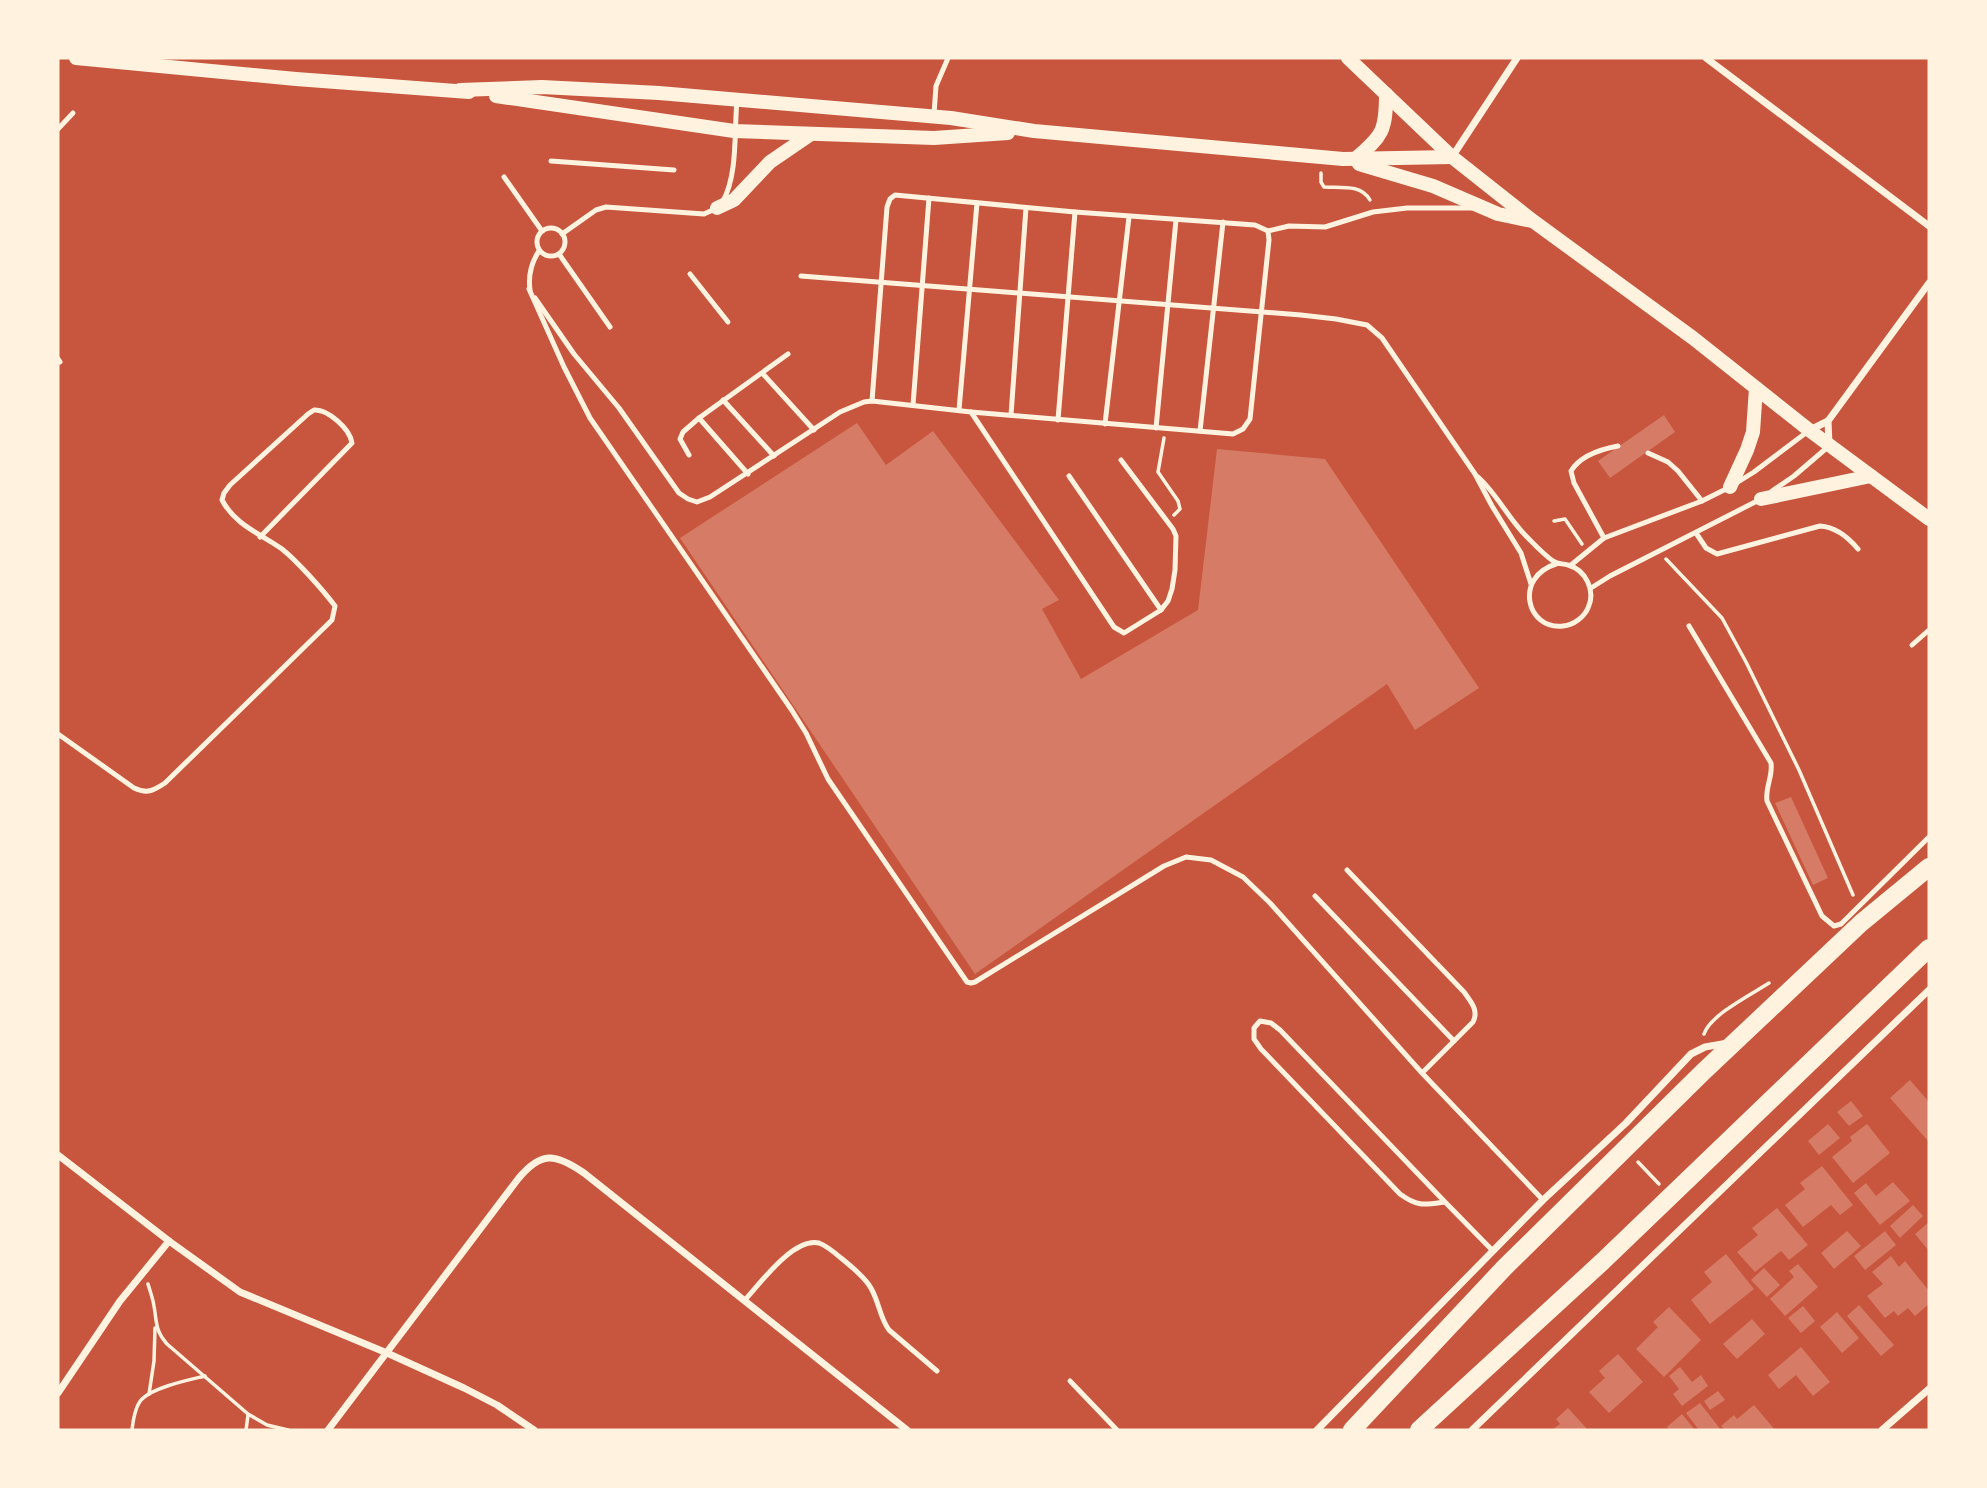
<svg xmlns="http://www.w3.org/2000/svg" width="1987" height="1488" font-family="Cabin,sans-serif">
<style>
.building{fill:#d67c66}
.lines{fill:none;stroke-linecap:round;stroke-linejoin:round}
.path{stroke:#fff3e0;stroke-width:3.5}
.service{stroke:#fff3e0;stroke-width:5}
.minor{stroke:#fff3e0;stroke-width:7}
.secondary{stroke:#fff3e0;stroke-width:14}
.primary{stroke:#fff3e0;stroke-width:18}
</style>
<rect width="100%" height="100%" fill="#c8553d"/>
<g class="building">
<polygon points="1664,415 1675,432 1610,478 1598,461"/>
<polygon points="857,423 886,465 933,431 1059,600 1042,609 1081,679 1198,610 1217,449 1325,459 1479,688 1415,730 1387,684 975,974 680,538"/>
<polygon points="1791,797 1828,878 1813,885 1775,803"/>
<polygon points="1910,1080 1929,1102 1929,1142 1890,1098"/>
<polygon points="1851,1101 1863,1116 1849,1126 1837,1112"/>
<polygon points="1828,1124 1840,1138 1819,1155 1808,1141"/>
<polygon points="1867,1124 1890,1153 1853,1183 1832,1157 1852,1141 1850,1137"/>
<polygon points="1822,1166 1853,1205 1840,1215 1831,1205 1803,1227 1785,1205 1805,1189 1800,1183"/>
<polygon points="1893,1182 1910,1201 1880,1225 1854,1193 1866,1183 1876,1196"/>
<polygon points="1913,1205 1923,1216 1900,1238 1890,1226"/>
<polygon points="1777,1208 1808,1245 1789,1260 1781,1251 1755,1272 1737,1252 1758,1235 1752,1228"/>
<polygon points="1929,1222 1929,1251 1915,1234"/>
<polygon points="1847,1231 1861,1246 1834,1269 1821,1253"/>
<polygon points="1885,1231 1896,1245 1865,1270 1854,1256"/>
<polygon points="1726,1254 1754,1289 1710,1324 1691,1300 1712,1282 1704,1272"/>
<polygon points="1891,1256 1899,1267 1905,1261 1929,1291 1929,1304 1915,1316 1908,1308 1898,1316 1894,1311 1885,1318 1867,1296 1883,1284 1872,1272"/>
<polygon points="1798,1264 1818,1287 1785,1316 1770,1299 1794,1277 1789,1271"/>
<polygon points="1764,1268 1780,1285 1767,1297 1751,1280"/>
<polygon points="1859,1305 1894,1345 1881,1356 1847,1316"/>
<polygon points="1803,1306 1815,1321 1801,1333 1788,1318"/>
<polygon points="1669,1307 1701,1340 1664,1377 1636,1349 1658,1327 1653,1322"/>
<polygon points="1837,1312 1859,1338 1842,1353 1820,1327"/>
<polygon points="1752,1319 1765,1334 1737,1359 1723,1344"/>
<polygon points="1801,1347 1830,1382 1813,1396 1796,1375 1779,1389 1768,1375"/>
<polygon points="1618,1354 1643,1382 1609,1413 1589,1392 1605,1378 1599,1371"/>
<polygon points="1680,1367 1692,1382 1701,1375 1708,1386 1682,1406 1673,1394 1679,1389 1669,1376"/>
<polygon points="1718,1391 1725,1400 1710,1410 1704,1401"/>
<polygon points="1700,1403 1721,1430 1699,1430 1686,1413"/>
<polygon points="1754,1405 1775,1430 1725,1430 1721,1426 1734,1415 1737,1419"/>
<polygon points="1568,1408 1588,1430 1552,1430 1560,1424 1556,1419"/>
<polygon points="1682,1414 1695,1430 1670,1430 1667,1427"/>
</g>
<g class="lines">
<g class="path">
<path d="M1321,173V182L1324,187C1341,188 1361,184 1370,200"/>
<polyline points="1164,438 1158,472 1178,501 1180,509 1174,515"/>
<polyline points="1554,521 1565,519 1582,544"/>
<polyline points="1666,559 1722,618 1746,662 1799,770 1853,895"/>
<path d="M1704,1034C1710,1015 1752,994 1769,983"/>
<polyline points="1638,1162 1659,1184"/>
<path d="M148,1284C150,1291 153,1299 154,1306C157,1323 155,1330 167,1344L248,1414L267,1425L288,1430"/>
<polyline points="149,1394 154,1361 155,1328"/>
<path d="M132,1430C133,1421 135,1406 142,1399C154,1387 189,1380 205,1376"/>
<polyline points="246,1430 248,1415"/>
</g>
<g class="service">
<polyline points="934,114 936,86 948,58"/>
<polyline points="58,129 73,113"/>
<polyline points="551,161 674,170"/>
<polyline points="504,177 542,231"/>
<path d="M723,201C738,174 734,131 737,100"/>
<circle cx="551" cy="242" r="14"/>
<polyline points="1268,231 1289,226 1325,227 1373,212 1407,208 1474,208"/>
<polyline points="562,234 596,210 606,207 704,214 717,208"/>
<polyline points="559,254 610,327"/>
<polyline points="690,274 728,322"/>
<polyline points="801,276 1301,315 1336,319 1367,325 1382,338 1475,474 1492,506 1521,553 1531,584"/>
<polyline points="529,289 564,367 590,418 791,709 806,733 828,779 967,982 971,983 975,982 1164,866 1186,857 1211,860 1243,877 1270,903 1422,1073"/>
<path d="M530,290C528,275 531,263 539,251"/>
<polyline points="535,298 574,354 619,408 679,493 688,499 697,502 710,497 840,412 864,402 872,401 971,412 1114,627 1124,633 1161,610 1168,601 1172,589 1175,570 1176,536 1173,529 1121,460"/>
<polyline points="58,359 60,362"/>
<polyline points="763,374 814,430"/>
<polyline points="723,400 774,456"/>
<polyline points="872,401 887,207 890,199 895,195 1075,212 1255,225 1268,231 1269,240 1250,419 1243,429 1233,434 971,412"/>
<polyline points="913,405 929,198"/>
<polyline points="959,410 977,203"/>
<polyline points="1011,415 1026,208"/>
<polyline points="1058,420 1075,212"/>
<polyline points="1105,424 1129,217"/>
<polyline points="1156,428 1176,220"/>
<polyline points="1200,431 1223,222"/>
<polyline points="1648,453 1668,462 1678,471 1702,501"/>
<polyline points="689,455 680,439 683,432 699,418"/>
<polyline points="748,474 699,418 788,354"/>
<polyline points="1069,476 1161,610"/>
<path d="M1478,477C1497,494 1508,518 1526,536C1534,544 1543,554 1553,561C1558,565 1563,563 1568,565C1586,570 1596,591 1588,608C1584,617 1574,625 1563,626C1526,630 1514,577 1556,564"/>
<polyline points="1772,491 1794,476 1829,446"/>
<path d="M1696,533L1706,548L1717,554L1820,526C1836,527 1848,537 1858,549"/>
<path d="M1604,538L1574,483L1571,471C1580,456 1602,449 1618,446"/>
<polyline points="1571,565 1604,538 1702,501 1730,487 1754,472 1807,432"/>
<polyline points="1591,588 1610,576 1761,499"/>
<path d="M1689,626L1771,763C1773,777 1765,787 1767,801L1822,916L1834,926L1841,924L1929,837"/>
<polyline points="1912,645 1929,630"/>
<path d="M58,734L134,788C147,794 153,791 165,783L332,620L335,606C323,590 297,561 282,549C261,534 235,525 222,500L224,493L230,485L308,414L314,410C328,409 350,429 352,443L260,537"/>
<path d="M1347,870L1464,992C1471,1002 1479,1010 1473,1022L1422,1073L1543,1200"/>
<polyline points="1315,896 1454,1041"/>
<path d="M1445,1202L1280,1030L1271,1023L1260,1021L1254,1028V1039L1261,1049L1400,1194C1418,1207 1424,1205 1445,1202L1493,1251"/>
<path d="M744,1301C760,1284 793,1237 819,1243C827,1246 835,1253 841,1258C851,1266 862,1275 869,1285C879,1299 879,1317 889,1330L937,1371"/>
<polyline points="1070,1381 1117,1430"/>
</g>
<g class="minor">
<polyline points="1706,58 1929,226"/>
<polyline points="1452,157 1517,58"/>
<polyline points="1828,421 1829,445"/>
<polyline points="1810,430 1828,421 1929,283"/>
<polyline points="58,1155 169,1241 240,1292 387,1353 464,1388 497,1405 534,1430"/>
<polyline points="58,1393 120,1301 169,1241"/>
<path d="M328,1430L518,1179C541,1151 555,1153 584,1173L907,1430"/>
<polyline points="1317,1430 1543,1200 1626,1123 1691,1054 1705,1047 1728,1043"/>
<polyline points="1472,1430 1929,990"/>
<polyline points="1882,1430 1929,1389"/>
</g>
<g class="secondary">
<polyline points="76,58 296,79 469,92"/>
<polyline points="1348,58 1452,157 1533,221 1693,338 1809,430 1929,519"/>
<polyline points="460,90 542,87 659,93 951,118 1034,131 1343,159 1452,157"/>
<polyline points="496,96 734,131 934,138 1008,133"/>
<path d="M1355,159C1383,136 1386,130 1386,94"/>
<polyline points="1359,164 1433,186 1498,214 1532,221"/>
<polyline points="717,208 734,200 770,162 811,134"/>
<polyline points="1730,487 1747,450 1753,432 1756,388"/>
<polyline points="1761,499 1871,476"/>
</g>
<g class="primary">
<polyline points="1352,1430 1504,1268 1703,1072 1861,923 1929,867"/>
<polyline points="1419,1430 1602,1262 1929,948"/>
</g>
</g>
<rect width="1987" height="1488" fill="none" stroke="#fff3e0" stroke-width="119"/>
</svg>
